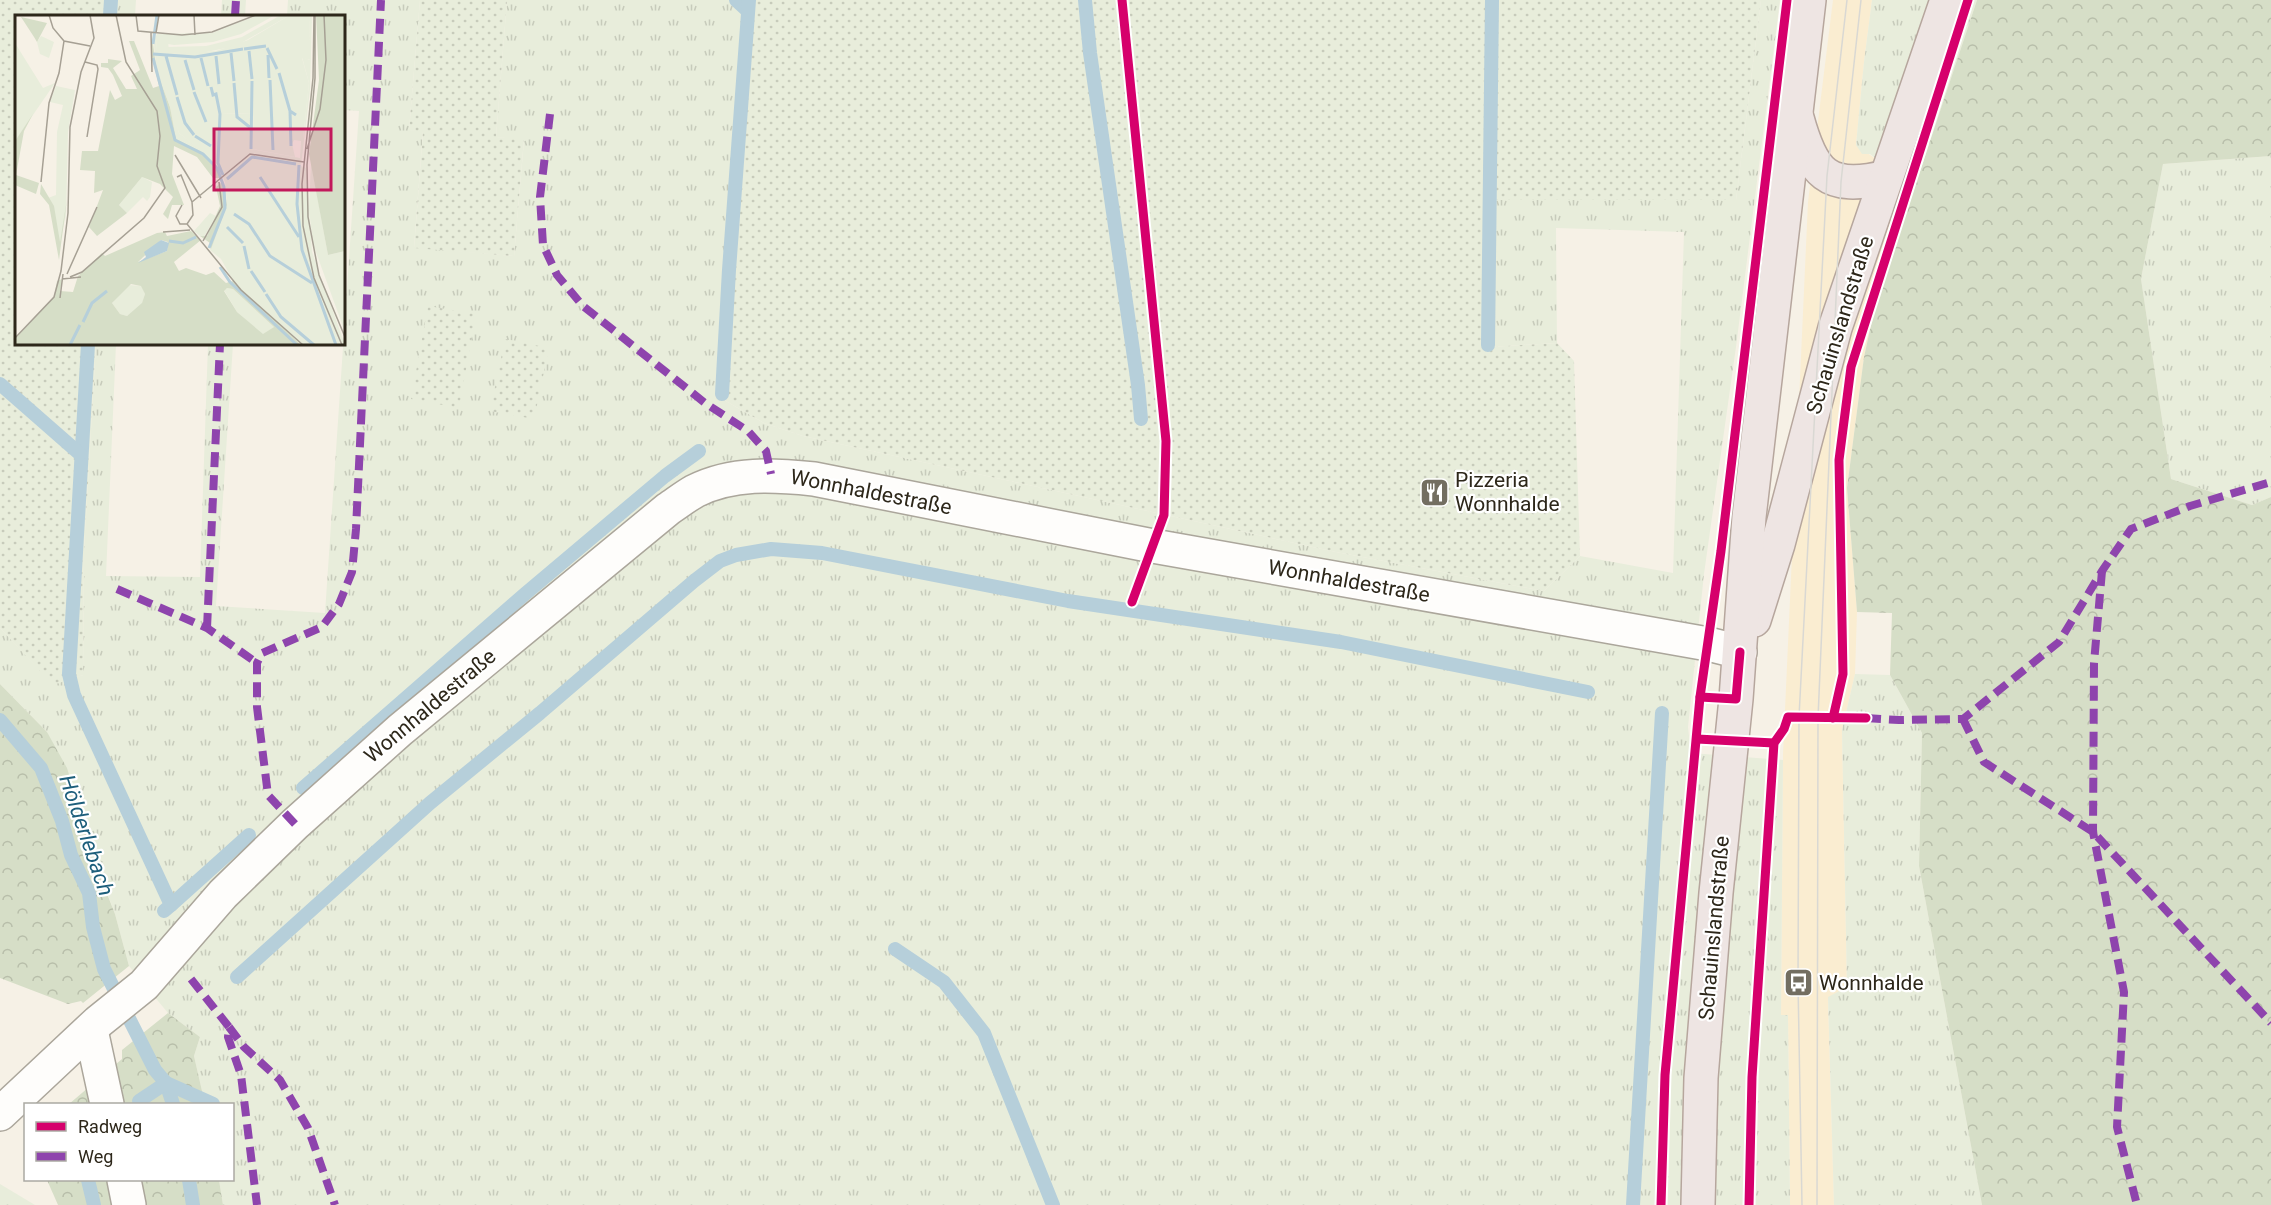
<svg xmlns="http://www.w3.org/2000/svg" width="2271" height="1205" font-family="Roboto,sans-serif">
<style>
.built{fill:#faedd1}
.grass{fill:url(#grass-tufts)}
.forest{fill:url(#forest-crowns)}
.park{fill:url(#park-dots)}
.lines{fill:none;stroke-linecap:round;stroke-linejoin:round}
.stream{stroke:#b6cfda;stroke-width:14}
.minor-casing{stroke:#aba69b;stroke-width:36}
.major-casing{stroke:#b6a69d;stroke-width:36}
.minor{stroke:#fefdfb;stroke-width:33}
.major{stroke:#eee5e3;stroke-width:33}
.tram{stroke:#d9d8d3;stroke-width:1.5}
.quiet{stroke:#8e44ad;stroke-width:8;stroke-dasharray:15 8;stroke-linecap:butt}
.cycleway-casing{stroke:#fff;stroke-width:13}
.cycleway{stroke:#d6006c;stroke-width:9}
.labels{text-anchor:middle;stroke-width:4.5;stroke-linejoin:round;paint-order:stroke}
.street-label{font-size:21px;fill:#2d271a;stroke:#fff}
.poi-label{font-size:21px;fill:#2d271a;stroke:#fff;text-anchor:start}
.water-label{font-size:22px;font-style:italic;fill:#1d5e7b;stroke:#fff}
.inset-river{fill:none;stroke:#b6cfda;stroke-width:3}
.inset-road{fill:none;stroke:#a6a094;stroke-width:1.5}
.view{fill:#c2185b;fill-opacity:0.15;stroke:#c2185b;stroke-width:3}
.inset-edge{fill:none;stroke:#2d271a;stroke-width:3}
</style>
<defs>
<pattern id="grass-tufts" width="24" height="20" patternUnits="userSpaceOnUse" patternTransform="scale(1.5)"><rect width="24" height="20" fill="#e8eddb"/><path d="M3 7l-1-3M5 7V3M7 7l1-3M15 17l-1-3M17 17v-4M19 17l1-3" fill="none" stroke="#c7cbbb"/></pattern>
<pattern id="forest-crowns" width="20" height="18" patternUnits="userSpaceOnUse" patternTransform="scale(1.5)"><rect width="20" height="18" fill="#d6dec7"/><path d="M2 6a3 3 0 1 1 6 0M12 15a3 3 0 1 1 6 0" fill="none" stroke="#b8beaa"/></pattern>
<pattern id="park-dots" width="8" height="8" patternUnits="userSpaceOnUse" patternTransform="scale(1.5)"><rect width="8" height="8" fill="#e8eddb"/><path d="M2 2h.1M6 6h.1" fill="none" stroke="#c7cbbb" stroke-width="1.8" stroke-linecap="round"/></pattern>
</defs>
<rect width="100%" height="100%" fill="#f6f1e6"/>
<polygon class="built" points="1833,0 1872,0 1864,62 1856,145 1915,187 1875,307 1864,357 1847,488 1857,612 1855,674 1842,730 1847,987 1828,998 1834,1205 1790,1205 1788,1016 1781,1015 1783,754 1808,202"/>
<g class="grass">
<polygon points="113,0 136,0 135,16 113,16"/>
<polygon points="222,0 246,0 245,16 221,16"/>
<polygon points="288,0 420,0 409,130 423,131 414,247 514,256 524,140 496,137 507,0 754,0 731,284 724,400 764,423 803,436 1336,552 1544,591 1580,556 1673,573 1684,232 1556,228 1557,343 1490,347 1492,200 1736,200 1761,0 1780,0 1736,347 1704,574 1688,727 1691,753 1783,760 1781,1015 1788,1015 1790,1205 223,1205 219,1180 232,1180 232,1104 205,1104 194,1056 200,1037 168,1013 129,966 115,914 47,732 0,684 0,628 53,684 83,675 84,550 96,344 116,344 106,576 200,577 208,344 233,344 216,606 325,613 359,111 344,110 344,16 287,16"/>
<polygon points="1872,0 1977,0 1915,187 1870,154 1862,154 1856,145 1864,62"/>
<polygon points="2271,156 2271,497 2252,505 2171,479 2141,279 2163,164"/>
<polygon points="1855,674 1890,675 1922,733 1919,866 1982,1205 1834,1205 1828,997 1847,987 1842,730"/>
<polygon points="0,1184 35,1205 0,1205"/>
</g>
<g class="forest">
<polygon points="1977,0 2271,0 2271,156 2163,164 2141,279 2171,479 2252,505 2271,497 2271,1205 1982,1205 1919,866 1922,733 1890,675 1892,613 1857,612 1847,488 1864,357 1875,307"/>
<polygon points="0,684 47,732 67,768 102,881 115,914 129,966 83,1003 81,1001 68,1004 0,978"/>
<polygon points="168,1013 200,1037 194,1056 205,1104 69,1104 122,1059 122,1050"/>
<polygon points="47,1180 219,1180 223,1205 58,1205"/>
</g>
<g class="park">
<polygon points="0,0 113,0 113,16 16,16 16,344 96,344 84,550 83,675 53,685 0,628"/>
<polygon points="420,0 507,0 496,137 524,139 514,256 414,248 423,132 409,130"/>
<polygon points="754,0 1761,0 1736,200 1492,200 1490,347 1557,343 1574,361 1580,556 1544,591 1336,552 803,436 764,423 724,400 731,284"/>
<polygon points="428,306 476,314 459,408 411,399"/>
<polygon points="505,339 549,348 534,419 490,411"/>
</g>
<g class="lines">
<g class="stream">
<polyline points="736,0 748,11"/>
<polyline points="1085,0 1090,53 1138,385 1141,419"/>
<polyline points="110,16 111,0"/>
<polyline points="88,344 69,674 74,695 171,905 164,911"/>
<polyline points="1488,345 1492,0"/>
<polyline points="0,384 80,454"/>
<polyline points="722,394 729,270 749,0"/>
<polyline points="0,720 41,768 62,821 71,855 89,893 93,927 104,969 155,1070 166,1083 173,1104"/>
<polyline points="303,788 525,594 665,476 699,451"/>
<polyline points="171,905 249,835"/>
<polyline points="895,949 944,982 984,1033 1053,1205"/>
<polyline points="237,977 430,803 540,713 694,581 720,561 736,555 771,549 822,553 1068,601 1341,642 1588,692"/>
<polyline points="139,1101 166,1083 213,1104"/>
<polyline points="88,1180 94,1205"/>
<polyline points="189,1180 193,1205"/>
<polyline points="1633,1205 1662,713"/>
</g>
<defs>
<g id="minor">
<polyline points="91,1030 107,1104"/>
<path d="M0,1114L98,1022L144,985L223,894L295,824L400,730L668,509C677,503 686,496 695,491C733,472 774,475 814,479L1153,546L1708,644L1740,652"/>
<polyline points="124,1180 129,1205"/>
</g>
<g id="major">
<path d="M1797,118C1812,173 1827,192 1886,177"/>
<polyline points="1754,620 1778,544 1835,328 1947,0"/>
<polyline points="1698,1205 1701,1078 1716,893 1736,699 1749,517 1809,0"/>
</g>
</defs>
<use href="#minor" class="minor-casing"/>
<use href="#major" class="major-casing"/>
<use href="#minor" class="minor"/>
<use href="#major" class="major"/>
<g class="tram">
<polyline points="1802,1205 1798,983 1799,717 1827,176 1847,0"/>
<polyline points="1817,1205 1818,718 1841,182 1861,0"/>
</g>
<g class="quiet">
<polyline points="235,16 236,0"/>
<polyline points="550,114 540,197 543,245 557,275 583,306 705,403 748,431 766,451 771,474"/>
<polyline points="2102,571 2094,663 2093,832 2124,992 2117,1127 2137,1205"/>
<polyline points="117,589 207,628 257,663"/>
<polyline points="207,628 220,344"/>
<polyline points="1866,718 1899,720 1963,719 2059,642 2102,571 2131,529 2190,506 2271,482"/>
<polyline points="1963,719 1984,762 2093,832 2271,1023"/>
<polyline points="295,824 268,795 257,707 257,663 262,653 322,627 339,604 352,572 356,529 381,0"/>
<polyline points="191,979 229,1027 228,1037 241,1075 257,1205"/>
<polyline points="229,1027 244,1047 280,1080 308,1128 335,1205"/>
</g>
<defs>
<g id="cycleway">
<polyline points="1122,0 1166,441 1164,515 1132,602"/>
<polyline points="1700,697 1736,699 1740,652"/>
<polyline points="1833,718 1843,674 1839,460 1851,367 1968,0"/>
<polyline points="1697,739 1774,743"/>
<polyline points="1661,1205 1665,1075 1700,697 1721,551 1787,0"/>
<polyline points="1749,1205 1752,1077 1774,743 1784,729 1788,717 1866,718"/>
</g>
</defs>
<use href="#cycleway" class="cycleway-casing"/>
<use href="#cycleway" class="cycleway"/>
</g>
<defs>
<symbol id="restaurant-square" viewBox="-11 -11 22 22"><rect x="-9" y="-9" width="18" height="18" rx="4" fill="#736e61" stroke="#fff"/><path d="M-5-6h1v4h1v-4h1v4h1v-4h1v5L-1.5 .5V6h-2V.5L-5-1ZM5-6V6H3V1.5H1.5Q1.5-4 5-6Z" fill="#fff"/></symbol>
<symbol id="bus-square" viewBox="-11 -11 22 22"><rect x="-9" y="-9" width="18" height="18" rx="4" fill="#736e61" stroke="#fff"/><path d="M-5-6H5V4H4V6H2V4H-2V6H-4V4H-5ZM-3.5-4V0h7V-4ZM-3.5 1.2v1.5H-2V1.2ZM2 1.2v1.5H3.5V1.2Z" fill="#fff"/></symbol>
</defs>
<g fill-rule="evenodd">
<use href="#restaurant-square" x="1418" y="476" width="33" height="33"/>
<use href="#bus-square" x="1782" y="966" width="33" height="33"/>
</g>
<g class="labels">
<g class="street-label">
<text transform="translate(1840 325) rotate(-73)" y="7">Schauinslandstraße</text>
<text transform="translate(871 492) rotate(11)" y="7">Wonnhaldestraße</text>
<text transform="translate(1349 581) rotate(10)" y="7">Wonnhaldestraße</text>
<text transform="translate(430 706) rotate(-40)" y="7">Wonnhaldestraße</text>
<text transform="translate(1714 928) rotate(-85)" y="7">Schauinslandstraße</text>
</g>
<g class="poi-label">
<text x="1455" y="487">Pizzeria<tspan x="1455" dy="24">Wonnhalde</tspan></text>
<text x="1819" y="990">Wonnhalde</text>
</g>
<g class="water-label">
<text transform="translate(87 835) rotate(71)" y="8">Hölderlebach</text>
</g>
</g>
<g transform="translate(15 15)">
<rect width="330" height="330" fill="#f6f1e6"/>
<path d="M243,0H260L226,19L198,27L159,30L153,29L152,24L141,23L144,60L152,75L164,118L203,148L205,99L239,98L237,134L285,143L286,126L279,125L276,131V124H288L294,68L287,42L295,45L294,0H297L295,75L286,151L291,153L297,237L330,330H286L221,271L206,244L195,235L212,190L210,167L202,151L187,137L161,124L155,92L142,57L139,32L140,23L142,19L197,18ZM266,0H275L221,31L186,38L153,39L152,32L191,31L227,22ZM26,21L39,27L34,43L25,39L22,27ZM0,28L28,73L40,68L0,126ZM41,71L60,75L53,117L51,200L45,227H42L33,183L41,180L42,117L48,90L35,87ZM296,148L313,240L330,236V317L298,229L294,194ZM127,162L137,167L135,182L132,186L128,182L112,198L104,190ZM195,198L201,201L189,222L185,221L179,216ZM113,270L127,271L130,279L127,289L112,301L105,299L97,288ZM212,273L218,274L259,312L248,320L222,297L209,275Z" fill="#e8eddb"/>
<path d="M301,0H330V236L313,240L294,139L304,65ZM6,2L32,8L22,27L19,22ZM137,22L142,57L155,92L161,124L187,137L202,151L206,163H198L182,142L159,131L157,159L169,190H157L153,204L148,199L158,182L145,169L127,162L104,190L112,198L82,221L74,212L88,175L79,178L80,156L65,155L67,136H83L95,75L100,85L107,81L98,60L93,53L86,52V48H93V44L107,46L98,53L111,74H122L116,61L125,55L114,26H119L138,73L144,71L136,38ZM18,99L9,116L1,160L24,168L21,179L0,170V126ZM208,166L212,190L196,234L195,228L185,221H192L205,191L201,172ZM26,169L39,191L45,227L52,184L44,245L34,190L25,179ZM176,216L186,225L159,247L164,256L171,253L191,260L199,257L211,268L218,266L286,330H0V324L39,282L42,266L47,264L45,276L58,277L63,261L87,238L90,241L142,218L150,217L152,221ZM146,225L153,227L152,236L123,247ZM116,269L126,271L130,279L127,288L112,301L105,299L97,288ZM212,273L218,274L259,312L248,319L222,297L209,276Z" fill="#d6dec7" fill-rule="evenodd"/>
<path d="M275,0H294L295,26L296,45L287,43L294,68L288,124H276L280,142L237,134L239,98L205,99L202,149L164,118L143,57L141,23H153L154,39L201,36L233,25Z" fill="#e8eddb"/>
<path d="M146,225L154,228L152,236L123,248L131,242L129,237Z" fill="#b6cfda"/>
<path class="inset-river" d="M138,29L142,0M252,33L262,54M229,34L251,31M234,36L237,64M216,38L219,66M138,39L180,42L228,34M253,40L254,63M151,41L162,80M201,41L204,69M138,43L160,125L188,139L202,153L209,172L210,193L194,233M186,43L193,71M170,45L179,75M264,58L275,96L281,100M255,65L258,135M219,68L222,102L237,114M196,72L198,80L201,79L205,99L203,148L208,160M179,77L191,107M162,82L170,108L179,120M275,96L276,131M180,121L196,131M236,134L237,66M284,150L282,189L287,235L321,330M245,162L284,222M212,164L237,142L281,149M219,199L234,209L255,241L297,268M212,212L228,228M154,226L168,228L181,222M229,231L234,254M205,252L215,267L282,330M236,256L250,277M251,279L266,302L299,330M68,307L77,288L92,276M55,330L65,310"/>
<path class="inset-road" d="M34,0L38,13L49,26L75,31M121,0L123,16L167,20L197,17L241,0M179,0L180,20M299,0L298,63L287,169L288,211L299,263L327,330M300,0V63L292,150L293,202L304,260L330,322M136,18L137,57M141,18L144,0M70,47L82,50L83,54L72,122M292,134L305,94L311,45L309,0M160,140L186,183M162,162L166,160L177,187M26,167L34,88L44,58L49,26M167,190L161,201L165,209H172M148,217L175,215M188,226L207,192L204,167M52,259L82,192M55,262L67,257L129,203L150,173L142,151L145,121L142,96L111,47L101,0M47,264L66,262M45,283L48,259M0,323L39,282L46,256L53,198L55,112L66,57L79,23L75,0M288,330L226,275L172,209L178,200L177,187L235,139L289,147"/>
<path class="view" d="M199,114H316V175H199Z"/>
<rect width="330" height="330" class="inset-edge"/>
</g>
<rect x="24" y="1103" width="210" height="78" fill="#ffffff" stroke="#aba9a3" stroke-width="1.5"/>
<rect x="36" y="1122" width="30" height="9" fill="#d6006c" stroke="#aba9a3" stroke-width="1.5"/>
<text x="78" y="1133" font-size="18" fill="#2d271a">Radweg</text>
<rect x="36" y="1152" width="30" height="9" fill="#8e44ad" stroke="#aba9a3" stroke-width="1.5"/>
<text x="78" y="1163" font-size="18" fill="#2d271a">Weg</text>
</svg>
